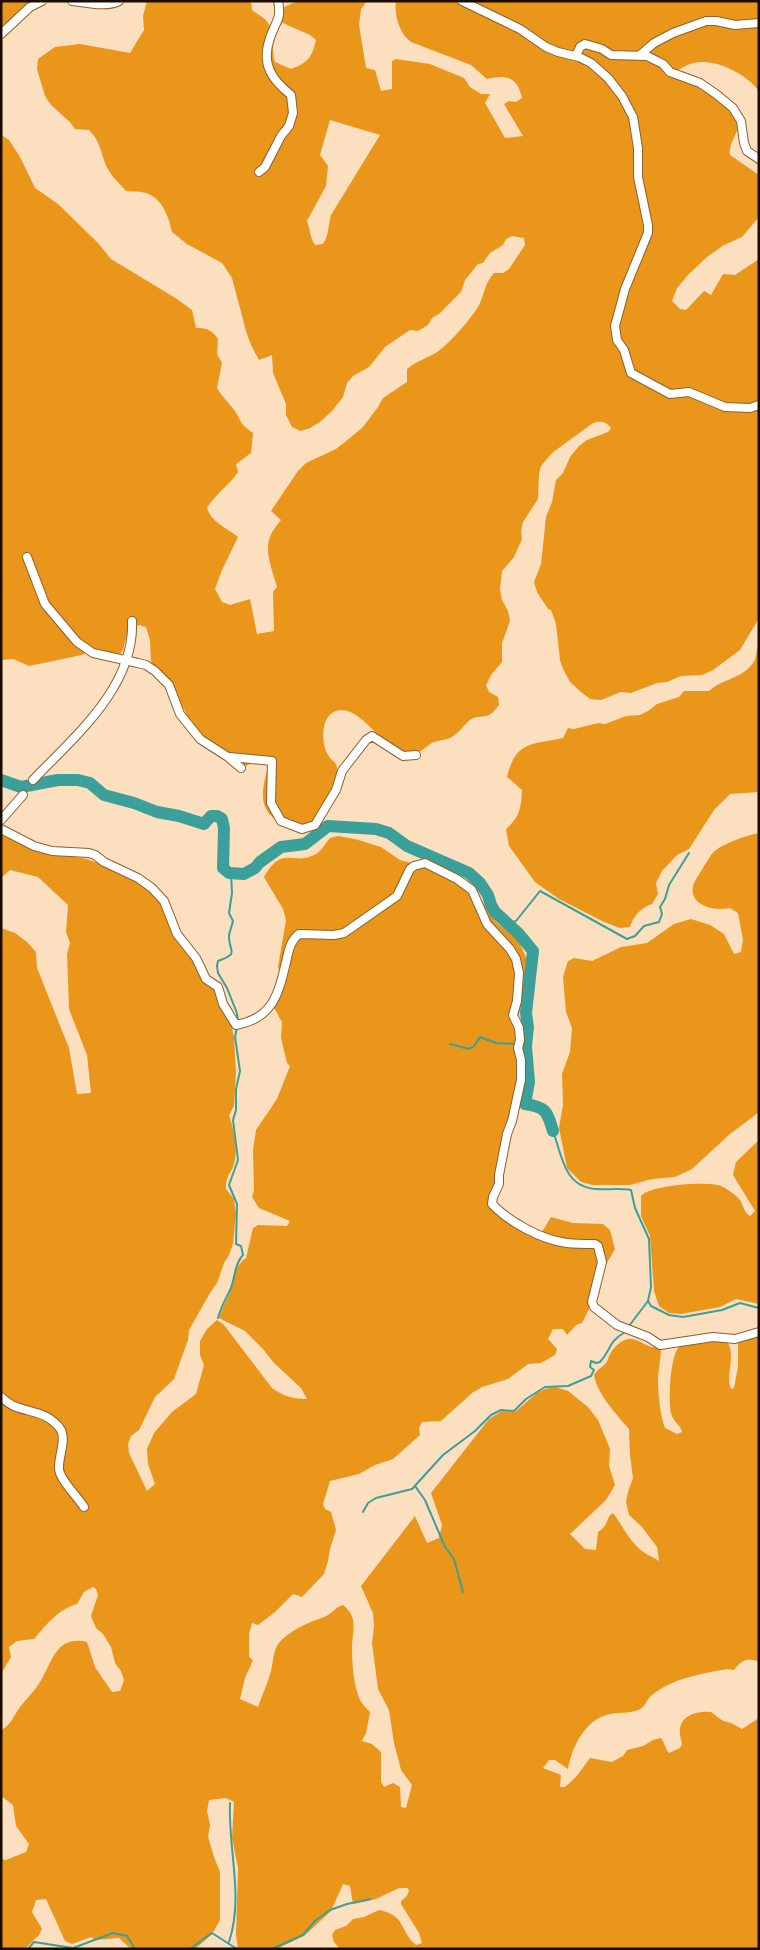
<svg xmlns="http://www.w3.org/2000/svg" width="760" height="1950" font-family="Commissioner,sans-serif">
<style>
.forest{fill:#e9961b;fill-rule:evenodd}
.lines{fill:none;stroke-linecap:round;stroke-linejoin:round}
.stream{stroke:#3aa099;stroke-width:2}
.river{stroke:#3aa099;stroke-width:12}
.minor-casing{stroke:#8b602d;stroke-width:10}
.minor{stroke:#fff;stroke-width:8}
</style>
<rect width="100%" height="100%" fill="#fcdfbf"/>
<g class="forest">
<polygon points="1,1 31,1 1,27"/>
<path d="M147,1H251L252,10C257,14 265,18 268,23C273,29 272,52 275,62L291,69C308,63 312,57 316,40L310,35L274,19C277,9 289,4 299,1H367L361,9L359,25L366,68L375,70L381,91L392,89V61L396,59L430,64L464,78L470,87L481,94H490L485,103L505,138L523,136L504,104L509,101L516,102L522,98C518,77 506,74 487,79L471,65L411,42C399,33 394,15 396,1H759V91C746,74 716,58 694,63C688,64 682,68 676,71L727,107L739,122C738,135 728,143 730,155L759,175V217L742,237L724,245L707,257L688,275L677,288L672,301L680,309L686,310L704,291L711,295L723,274L735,275L759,259V618L740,650L713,670L702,675L681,676L667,682L657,683L631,693L621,692L601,700L590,699L581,692L570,682L563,669L560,660L556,624L551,610L548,609L537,592L534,582L541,564L546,517L552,502L556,480L563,473L570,457L579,446L587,440L608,432L611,428C605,421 601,421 593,423L552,453L541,466L539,474L538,499L523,522L521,531L522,539L514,557L502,571L500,590L502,600L508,611L510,621L502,643V662L491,675L486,685L489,692L498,697L499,705C497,708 494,711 491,714C485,718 476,715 470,720C464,725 458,734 450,738C445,740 438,740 432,743C425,747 421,753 412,754C386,757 361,702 336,711C320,716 321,744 328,755C331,761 338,762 337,770C336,781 320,818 311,824C305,828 292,827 285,825C257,812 261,792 268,767L265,763L255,761L246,766L206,741L190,721L171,684L157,671L151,661L150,640L146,627L139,625L128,630L123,650L120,654L92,649L82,655L29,666L13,659L1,660V135L9,140L20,157L35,188L58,204L98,243L111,259L177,299L192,310L196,328C207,328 212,330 218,339L217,354L222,363L217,388C223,398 229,403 235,411C243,424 239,423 253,433L251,453L236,464L238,472C229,486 215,494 207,508C212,523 227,528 238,537L222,570L215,589L222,602L230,605L250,599L257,634L274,631L273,592L277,587C273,572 264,552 270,537C272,531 277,525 281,520L271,511L298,471L306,463L336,449L345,442L363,427L378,407L383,398L407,382V369C416,361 426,359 437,352C449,344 465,325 474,313C485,300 482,286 494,273H503L509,269L525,245L524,238L512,236L506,239L503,245L490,253L483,263L478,264L465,280L461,292L439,314L432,318L428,325L418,331L410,330L385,347L369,367L353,376L347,383L343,397L332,411L320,422L310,428L301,431L292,427L286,415V404L273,373L272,355L259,360L251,345L246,331L232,278L222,263L187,244L172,232C169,217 162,198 146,193C140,191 132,192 126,191C120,184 112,177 108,169C100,154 102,143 89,130L75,129L70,122L51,105L45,96L37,69L38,59L55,47L80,44L130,53L144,30L143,16ZM330,120L380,135L331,215C328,225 329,236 323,244L315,245C310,238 310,229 307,221L326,186L328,166L320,155Z"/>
<path d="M759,644V792L730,794L714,810L689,849L677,855L662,871L656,883L658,894L652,904C642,907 633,916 630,927L620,928L604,922L559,899L535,882L509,846L506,829C520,817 521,808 522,790L507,777C516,741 530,745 563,738L568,728L574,729L598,723L605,724L626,716L640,715L648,711L657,704L679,697L684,691H709C723,678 742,679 753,663C758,657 755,651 759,644Z"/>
<path d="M1,833L19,843L41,851L87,859L103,865L136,880L160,901L198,965L215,990L231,1024L234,1037L236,1073L234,1106L229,1115C234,1130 239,1152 233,1167C228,1178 226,1176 226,1189L234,1199L236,1213L233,1244L229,1255L224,1263L217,1283L210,1293L189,1330L188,1340L174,1379L155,1397L139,1430L131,1436L128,1444L129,1453L147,1491L155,1484L148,1464L147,1449L154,1433L172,1412L196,1394L204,1365L200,1355V1341L207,1329L217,1320L224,1325L272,1388C283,1396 293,1399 307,1399L301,1388L274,1363L263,1349L245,1331L219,1318C222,1309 225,1303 229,1295C235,1284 233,1266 246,1258L253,1228L258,1225L287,1226L290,1221L259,1208L252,1197L254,1190L253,1150L256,1130L277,1099L290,1066L287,1063L281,1038L282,1022L273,1006L282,991L284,982L278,967L286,920L283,909L264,877C283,844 291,866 314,855C321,852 325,844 330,838L338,836L355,839L381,847L400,860L426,867L472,886L496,922L518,940L525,955L529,965L526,985L515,1032L519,1076L495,1186L490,1201L539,1237L551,1217L573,1223L603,1224L610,1230L615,1249L596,1282L590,1307L582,1323L576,1325L567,1335L563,1329H553L548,1339L557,1349L555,1355L541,1363L528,1364L508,1379L482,1387L472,1393L441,1421L422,1422L419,1428L420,1435L393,1459L375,1465L359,1474L330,1481L323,1504L325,1509L331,1512L336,1530L330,1549L328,1561L324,1574L302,1597L293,1594L275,1612L258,1625L252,1623L249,1634V1657L253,1660L245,1678L240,1699L258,1707C262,1695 268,1683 271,1671C273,1663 273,1655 276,1648C283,1633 309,1622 324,1617C332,1614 335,1607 343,1605C358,1617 353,1629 352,1645C352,1662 353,1684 360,1700C362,1704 366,1708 370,1712L366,1733L362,1741L372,1744L381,1752V1782L384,1787L393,1783L400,1787L401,1807L406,1808L412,1785L401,1770L394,1743L389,1710L378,1689L372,1643L374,1626L373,1613L361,1586L415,1516L427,1543L439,1538L442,1525L431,1493L489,1419L502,1411L515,1412L537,1393L545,1389L555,1387L568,1391L588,1407L598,1420L610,1449L609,1466L615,1485L606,1500L570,1534L585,1549L596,1550L598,1532C609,1526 605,1518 613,1513C622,1525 630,1542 642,1551C647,1555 653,1557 659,1561L657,1547L642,1527L629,1515L626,1502L628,1492L633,1478L630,1455L629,1429C617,1415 597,1394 594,1375C597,1370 601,1368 605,1364C608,1362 608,1357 610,1354C615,1345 625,1336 636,1340C647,1344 647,1348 661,1348C661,1359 658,1370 658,1380C658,1393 660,1415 665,1428L677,1434L682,1432C681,1425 672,1421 671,1413C668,1401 670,1351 681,1345C692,1339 712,1342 724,1341L728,1343C736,1358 725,1374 731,1389L734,1388L738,1367V1343L740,1340L759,1335V1662C747,1657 742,1660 734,1670L727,1669C701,1674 673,1678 652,1695C648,1698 646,1704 643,1707C636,1714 619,1712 610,1714C585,1719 572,1747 568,1769L555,1760H549L543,1768L561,1775L560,1787H565L576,1777L590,1758L612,1762L623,1756L627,1750L643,1746L653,1740L661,1738C665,1743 665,1749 669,1753L680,1748L682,1744C681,1739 679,1733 680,1728C683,1714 699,1711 711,1712L723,1721L731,1723L742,1729L759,1718V1949H340L334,1942L332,1935L335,1930L346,1926L353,1919L364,1917L379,1910C406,1915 400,1932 416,1945L422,1943L419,1933L401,1904V1901L407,1896L409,1891L408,1888H399L376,1899L353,1904L350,1886L343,1884L331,1911L304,1936L276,1949H238L236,1935L238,1868L232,1838L234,1802L226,1798L209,1800L207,1811L210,1825L208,1837L214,1857L220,1872V1920L212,1934L195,1949H131L119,1938L95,1940L91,1937L72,1944L65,1941L46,1899L36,1900L32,1912L42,1929L39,1935L25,1949H1V1859L6,1860L26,1852L29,1844L16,1826L13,1805L1,1796V1730C10,1726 13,1717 18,1710C25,1700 34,1692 40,1682C53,1661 56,1635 87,1642L95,1667L112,1692L120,1691L124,1680L121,1671L115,1663L111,1647L103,1634L96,1628L91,1616L98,1595L96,1589L93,1587L84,1592L77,1604C57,1610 47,1624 34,1639L17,1641L9,1647L11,1657L1,1674V928L15,933L27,942L36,952L37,968L69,1048L77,1094L91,1093L87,1055L69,1009L67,954L70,943L66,932L68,905L38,877L10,870L1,878Z"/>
<path d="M759,833V1112L730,1134L692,1169L675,1177L652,1179L630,1185H593L581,1182L567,1168L559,1128L563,1105L562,1074L570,1052L572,1028L566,1012L563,977L568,961L574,958L592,961L621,947L647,943L674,924L691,919L710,925L724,934L734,954L741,952L743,940L738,913L730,908C717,911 689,907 693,886C695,879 701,872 704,866C708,861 711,853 716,850C727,842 745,836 759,833Z"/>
<path d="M759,1140V1304L736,1299L720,1307L681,1314L669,1313L659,1306L654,1291L650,1236L641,1216V1196C651,1185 707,1181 721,1186C726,1188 737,1196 740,1200C744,1207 743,1211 750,1216L755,1211L733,1175L736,1162Z"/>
</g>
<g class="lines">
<g class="stream">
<path d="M231,873L232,893L229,913L233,921C232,926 229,932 229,937C229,952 240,953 218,961L217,966L218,973L227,988L237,1013L238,1022"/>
<polyline points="507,924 516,921 540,891 627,939 635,936 644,926 659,922 662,914 660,907 665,899 669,885 689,853"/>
<polyline points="450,1044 469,1049 474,1046 480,1037 496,1043 516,1044"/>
<path d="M553,1131C562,1156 564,1187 596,1189C608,1190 619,1188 631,1190L635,1208L649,1239L651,1287L648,1301L651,1306L669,1315L683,1317L722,1310L740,1303L759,1308"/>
<path d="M218,1318C221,1306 226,1299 231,1288C235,1277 235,1263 243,1255L241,1246L236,1244L237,1204L229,1185L238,1160L233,1120L236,1110V1089L240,1071L235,1037L237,1027"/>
<polyline points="629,1326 648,1301"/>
<polyline points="415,1486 425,1500 445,1547 454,1559 463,1592"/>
<path d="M363,1512L368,1503L376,1498L412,1489L443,1455L475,1431L491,1415L501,1410L514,1411L526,1399L545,1387L568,1386L591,1376L594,1370L590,1367L591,1361L596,1363L600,1362C612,1349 607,1343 625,1332"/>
<path d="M229,1942C244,1897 228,1850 230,1803"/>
<polyline points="28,1949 34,1942 73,1948 113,1933 127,1936 135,1949"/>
<polyline points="190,1949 212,1933 237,1949"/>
<polyline points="272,1949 303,1935 315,1921 330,1910 347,1904 371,1899"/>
</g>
<path class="river" d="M1,780L21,787L58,780H78L90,783L104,795L134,803L157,812L179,816L204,824L211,816H217L222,819L224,828L223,868L229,873L244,874L255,868L260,862L281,847L305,844L328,826L376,829L389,833L407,846L469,873L480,883L488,895L491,905L495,912L519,934L533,951L526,1013L528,1027L526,1046L529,1082L525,1104C546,1107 547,1111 553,1131"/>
<defs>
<g id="minor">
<path d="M72,1C86,2 106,8 119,1"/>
<polyline points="462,1 520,29 546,47 558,52 579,57 591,63 608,78 622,96 633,117 638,148 638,177 648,225 648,233 625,289 615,326 617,340 624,350 631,373 670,394 689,392 725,407 750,408 759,405"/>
<polyline points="1,34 30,7 42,1"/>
<polyline points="640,55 654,43 673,33 706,21 716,21 735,25 759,23"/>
<polyline points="576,56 580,47 585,44 602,49 611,55 647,56 663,64 670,72 700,83 716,94 733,108 741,121 744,143 747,151 759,159"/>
<path d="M259,172L265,167L281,136L289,126L293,113L291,95C271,79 261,64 270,38C275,22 282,20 278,1"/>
<polyline points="27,557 45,604 77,642 93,653 138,663 146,665 155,671 169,685 180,714 200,739 228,757 241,768"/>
<polyline points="230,757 272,761 271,803 281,821 302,829 315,825 336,790 342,771 366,740 372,736 403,756 416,755"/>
<path d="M33,780C74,737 135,687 132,621"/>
<polyline points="1,820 23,795"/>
<path d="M1,829L34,846L52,851L89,853L95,855L104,862L138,878L152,888L164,901L177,934L196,958L206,979L218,987L223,1004L236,1025C275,1018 279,991 287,958C289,949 291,940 299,934L334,935L344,933L397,896L410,869L414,866L425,863L457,879L472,890L487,924L510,949L516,959L519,973L517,1001L513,1015L519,1028L520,1040L518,1048L521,1060V1080L512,1121L507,1134L499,1175V1184L493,1197L492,1204C509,1222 542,1240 567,1243C576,1244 586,1244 595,1244L598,1246L602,1262L592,1302L594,1307L617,1325L648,1337L660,1345L713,1337L735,1339L759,1332"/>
<path d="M1,1397C5,1400 9,1404 14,1406C31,1413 45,1411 59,1427C68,1438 58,1456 59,1469C60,1480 77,1496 84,1507"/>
</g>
</defs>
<use href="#minor" class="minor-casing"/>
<use href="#minor" class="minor"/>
</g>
<rect width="760" height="1950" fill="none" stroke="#1c0c00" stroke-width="5"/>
</svg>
